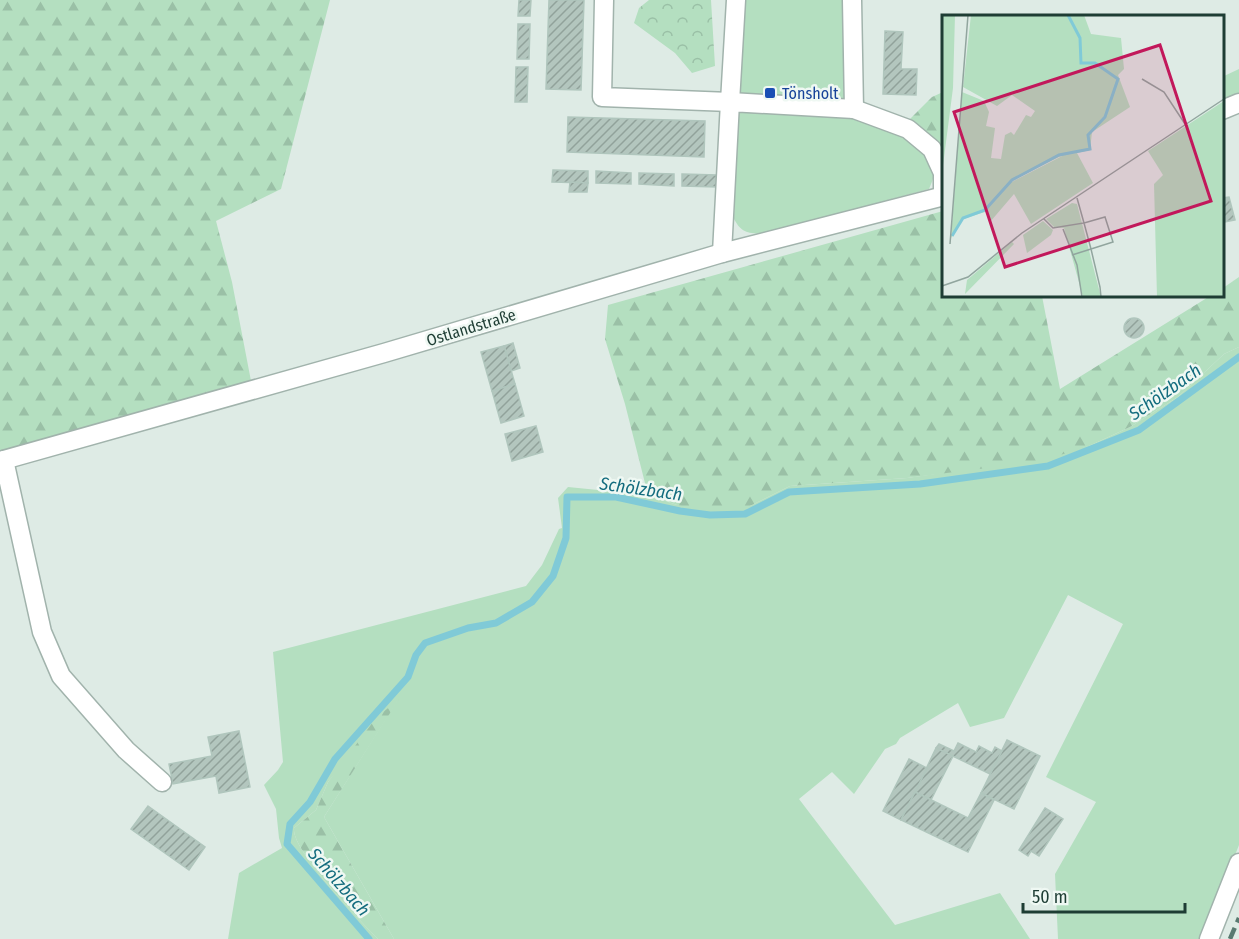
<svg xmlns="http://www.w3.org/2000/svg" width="1239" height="939" font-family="'Fira Sans Condensed',sans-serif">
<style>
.grass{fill:#b4dfc0}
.forest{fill:url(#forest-firs)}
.park{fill:url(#park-crowns)}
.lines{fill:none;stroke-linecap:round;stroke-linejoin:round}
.stream{stroke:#80cad7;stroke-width:7}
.building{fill:url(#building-hatch);stroke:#b0c6bd;stroke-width:1.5}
.minor-casing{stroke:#a1b3ac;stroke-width:21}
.minor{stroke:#fff;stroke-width:18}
.rail{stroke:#587970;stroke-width:4.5;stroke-dasharray:12 6;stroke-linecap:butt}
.transit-dot{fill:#1a4fb4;stroke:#eff8f3;stroke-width:2}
.labels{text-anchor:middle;stroke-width:5;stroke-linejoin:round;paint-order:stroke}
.transit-label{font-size:16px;fill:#164399;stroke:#eff8f3;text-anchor:start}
.street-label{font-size:16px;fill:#1e3d34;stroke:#eff8f3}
.water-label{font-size:18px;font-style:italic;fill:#136c7e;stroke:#eff8f3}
.inset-river{fill:none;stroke:#80cad7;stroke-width:3}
.inset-road{fill:none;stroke:#91a59e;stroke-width:1.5}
.view{fill:#c2185b;fill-opacity:0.15;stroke:#c2185b;stroke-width:3}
.inset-edge{fill:none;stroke:#1e3d34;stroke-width:3}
</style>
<defs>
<pattern id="forest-firs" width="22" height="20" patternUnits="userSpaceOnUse" patternTransform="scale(1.5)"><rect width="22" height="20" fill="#b4dfc0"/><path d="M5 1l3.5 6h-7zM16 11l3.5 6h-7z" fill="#9ac0a6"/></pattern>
<pattern id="park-crowns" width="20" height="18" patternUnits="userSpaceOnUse" patternTransform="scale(1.5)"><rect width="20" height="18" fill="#b4dfc0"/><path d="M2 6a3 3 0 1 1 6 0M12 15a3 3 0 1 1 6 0" fill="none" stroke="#9ac0a6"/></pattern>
<pattern id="building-hatch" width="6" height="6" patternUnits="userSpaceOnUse" patternTransform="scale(1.5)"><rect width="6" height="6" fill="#b3c6be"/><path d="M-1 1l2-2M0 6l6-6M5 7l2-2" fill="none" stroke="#91a29b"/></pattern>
</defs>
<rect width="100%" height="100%" fill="#deebe5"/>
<g class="grass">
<path d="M741,0H850V115C877,125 930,136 934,171C935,176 931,184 929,189L761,234C747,233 741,232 734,219Z"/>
<polygon points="1239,69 1239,93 1223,100 1222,77"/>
<path d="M1239,347V845L1202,939H1058L1055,874L1096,802L1046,777L1123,624L1068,595L1004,718L970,727L958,703L900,738L896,744L885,749L854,794L832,772L799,799L895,925L1000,893L1030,939H394L324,817L397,701L328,782L316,810L294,828C291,850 361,921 378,939H228L239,873L282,848L279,838L276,809L264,785L278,770L283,762L273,652L526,586L542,565L559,529L562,528L558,498L568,487L648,495L677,505L750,506L790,486L907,478L963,470L1089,446L1130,427L1178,397L1224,354Z"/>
</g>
<g class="forest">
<polygon points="0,0 330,0 281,189 216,221 232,282 251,381 0,451"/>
<polygon points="943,92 943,161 935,144 910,119 932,97"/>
<polygon points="943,211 944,296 1042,296 1060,389 1210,296 1222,296 1223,288 1239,277 1239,347 1224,354 1178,397 1130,427 1089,446 1041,461 907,478 790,486 750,506 705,511 677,505 648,495 625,404 605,339 608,305"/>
<path d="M399,699L324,817L394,939H378C361,921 291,850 294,828L316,810L328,782L376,718Z"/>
</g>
<polygon class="park" points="649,0 711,0 715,66 692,73 675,53 634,23 639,8"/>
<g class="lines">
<polyline class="stream" points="369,939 287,844 290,824 310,802 335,759 408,677 416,655 425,643 468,628 496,623 532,602 553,576 566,538 567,497 616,497 680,511 710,515 745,514 789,492 920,484 1048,466 1139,430 1239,357"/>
</g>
<g class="building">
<polygon points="519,0 531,0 530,16 518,16"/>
<polygon points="549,0 584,0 581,90 546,89"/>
<polygon points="518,24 530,24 529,59 517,59"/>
<polygon points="885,31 903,32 901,69 917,69 916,95 883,94"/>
<polygon points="516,67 528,67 527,102 515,102"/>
<polygon points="568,117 705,121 704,157 567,152"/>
<polygon points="553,170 588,171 588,183 552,182"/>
<polygon points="596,171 631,173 631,184 596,183"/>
<polygon points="639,173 674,174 674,186 639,184"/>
<polygon points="682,174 717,175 717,187 682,186"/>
<polygon points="570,182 588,183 587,192 569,192"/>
<polygon points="1229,197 1235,220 1224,222 1222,198"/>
<circle cx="1134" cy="328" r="10"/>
<polygon points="513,343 520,368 511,371 504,346"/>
<polygon points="504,346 515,384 492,391 481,352"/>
<polygon points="515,384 524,416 501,423 492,391"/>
<polygon points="536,426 543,452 512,461 505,434"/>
<polygon points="239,731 250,787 219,793 216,776 173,784 169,764 212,756 208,737"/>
<polygon points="1007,740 1040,756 1014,809 981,793"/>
<polygon points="958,743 976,752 979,746 992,753 995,747 1002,751 990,774 936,748 939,744 954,751"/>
<polygon points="936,748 953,756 931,800 915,792"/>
<polygon points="909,759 927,768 901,820 883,811"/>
<polygon points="915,792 968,818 981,793 994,800 968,852 901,820"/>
<polygon points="148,806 205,847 189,870 131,829"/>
<polygon points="1045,808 1063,819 1039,856 1031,851 1028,856 1019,850"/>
</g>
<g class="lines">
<defs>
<g id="minor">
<polyline points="604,0 602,97 730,102 736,0"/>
<polyline points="852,0 854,109"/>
<polyline points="1222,110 1239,103"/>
<polyline points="722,253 730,102 854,109 908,129 932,149 943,173 943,196"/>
<polyline points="4,460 42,632 61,676 126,750 162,782"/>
<polyline points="0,461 384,353 722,253 944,196"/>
<polyline points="1209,939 1239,863"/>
</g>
</defs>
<use href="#minor" class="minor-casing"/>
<use href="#minor" class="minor"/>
<polyline class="rail" points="1230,939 1239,918"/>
</g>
<rect class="transit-dot" x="764" y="87" width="12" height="12" rx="3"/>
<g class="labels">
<g class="transit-label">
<text x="782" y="99">Tönsholt</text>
</g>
<g class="street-label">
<text transform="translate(471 327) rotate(-17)" y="6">Ostlandstraße</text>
</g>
<g class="water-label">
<text transform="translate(1165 392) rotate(-35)" y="6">Schölzbach</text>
<text transform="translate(641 489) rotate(8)" y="6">Schölzbach</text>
<text transform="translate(339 882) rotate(49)" y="6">Schölzbach</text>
</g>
</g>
<g transform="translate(942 15)">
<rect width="282" height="282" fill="#deebe5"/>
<path d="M0,0H13L11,73L0,158ZM29,0H142L149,19L179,23L182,54L176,60L188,92L150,117L148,135L117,142L71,165L43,197L21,204L9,223L20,77L42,86L47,97L44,111L53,113L49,143L59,144L63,120L69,117L72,120L84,100L89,102L93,96L70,80L55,91L21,72ZM130,188L135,189L159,282H141L122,213L112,212L104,204ZM70,227L72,229L23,279L25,265Z" fill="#b4dfc0"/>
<path d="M282,86V282H215L212,169L221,160L206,136ZM135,138L151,168L89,209L72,179L48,207L44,195L64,170L124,139ZM101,206L111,215L109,220L85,238L81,220Z" fill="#b4dfc0"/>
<path class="inset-river" d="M10,221L21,203L43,195L70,165L117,140L148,134L146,120L163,102L176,64L153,48H139L138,23L126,0"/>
<path class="inset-road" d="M200,64L222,77L243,109M102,204L111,213L142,208L135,183M121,214L135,250L140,282M8,229L26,0M130,240L149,234L171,227L163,202L142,208L149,234L158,272L159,282M0,271L26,262L80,218L282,84"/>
<path class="view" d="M218,30L269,186L63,252L12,97Z"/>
<rect width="282" height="282" class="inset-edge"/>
</g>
<path d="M1023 903v9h162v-9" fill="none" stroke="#1e3d34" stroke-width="3"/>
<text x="1032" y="903" font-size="18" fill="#1e3d34" stroke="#eff8f3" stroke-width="4.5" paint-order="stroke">50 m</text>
</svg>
